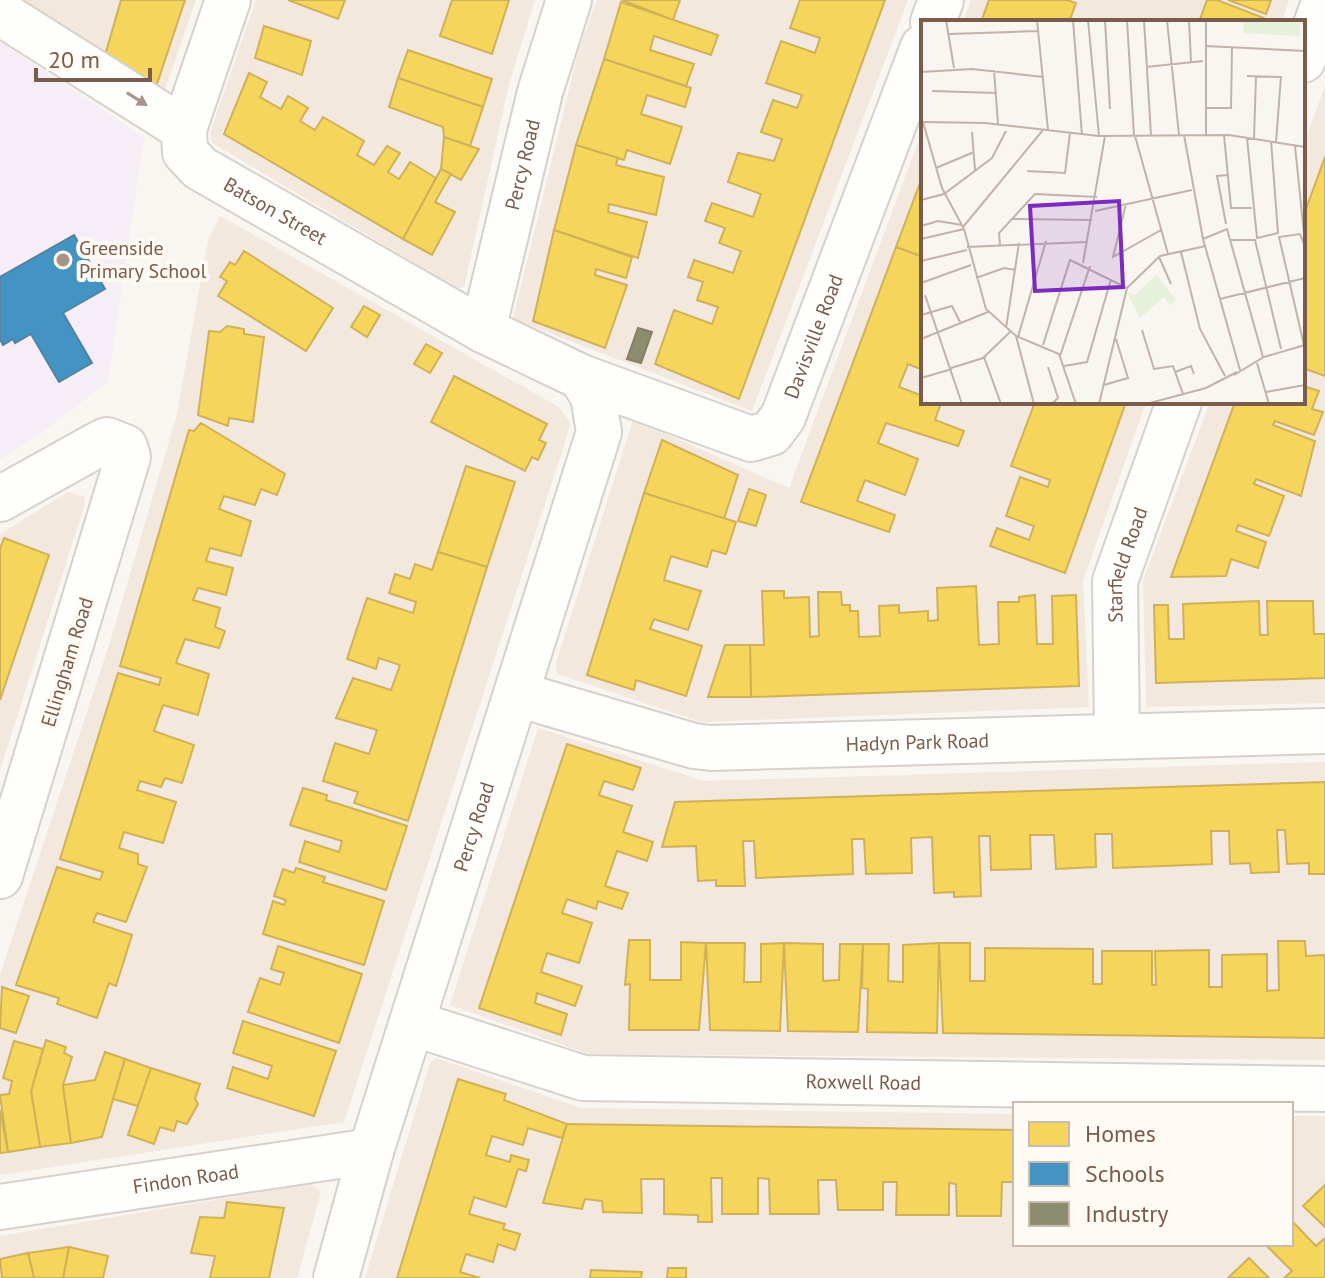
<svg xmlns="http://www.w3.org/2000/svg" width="1325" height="1278" font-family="'PT Sans',sans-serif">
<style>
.residential{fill:#f2e8de}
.education{fill:#f6eef6}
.homes{fill:#f6d55c;stroke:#d1b158;stroke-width:2}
.schools{fill:#4393c3;stroke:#5482a0;stroke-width:2}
.industry{fill:#8c8c6e;stroke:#877e64;stroke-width:2}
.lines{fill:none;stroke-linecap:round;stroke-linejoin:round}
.minor-casing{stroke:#d7d1cb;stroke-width:48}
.minor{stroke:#fefefd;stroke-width:44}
.oneway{fill:#a8958b}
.poi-dot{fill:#a69286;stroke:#fffaf3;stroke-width:3}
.labels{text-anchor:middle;stroke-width:8;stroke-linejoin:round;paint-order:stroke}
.street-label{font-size:20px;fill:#7a5c4d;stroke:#fffaf3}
.poi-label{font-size:20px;fill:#7a5c4d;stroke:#fffaf3;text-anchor:start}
.inset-road{fill:none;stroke:#c2b3aa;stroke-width:2}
.view{fill:#7b2cbf;fill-opacity:0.15;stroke:#7b2cbf;stroke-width:4}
.inset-edge{fill:none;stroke:#7a5c4d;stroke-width:4}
</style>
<rect width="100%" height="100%" fill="#f9f5f0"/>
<g class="residential">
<polygon points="0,0 196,0 161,101"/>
<polygon points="256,0 535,0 509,84 464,287 457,288 212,143 210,133"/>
<polygon points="597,0 908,0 752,411 513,319 579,49"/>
<polygon points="971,0 1289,0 1282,22 963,22"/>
<polygon points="1325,86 1325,703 1146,707 1143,581 1210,402 1303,402 1303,146"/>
<polygon points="923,129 923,402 1146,402 1083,581 1089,707 702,722 557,674 556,663 633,420 789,488"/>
<polygon points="220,216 559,407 570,422 567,436 344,1122 0,1175 0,975 111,639 177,414 208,240"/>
<polygon points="68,492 85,497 84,507 0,770 0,534"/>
<polygon points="538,728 704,781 1325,762 1325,1060 588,1054 450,1005"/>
<polygon points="436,1058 581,1108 1015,1114 1015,1244 1291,1244 1291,1116 1325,1116 1325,1278 365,1278 430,1063"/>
<polygon points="311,1184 321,1192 297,1278 0,1278 0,1236"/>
</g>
<polygon class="education" points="0,41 144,138 108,381 38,436 0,459"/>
<g class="homes">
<polygon points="121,0 185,0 157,84 144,89 103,62"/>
<polygon points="288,0 345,0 338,19"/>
<polygon points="452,0 509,0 492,54 440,36"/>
<polygon points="622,0 680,0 673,20"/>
<polygon points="800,0 885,0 739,399 655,364 674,310 712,324 718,307 697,300 703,282 688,277 694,260 733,273 741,251 719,243 725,228 705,221 712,203 753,217 761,194 728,182 738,153 774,161 782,139 761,132 773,100 797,108 802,95 766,83 781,41 815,53 820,38 790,28"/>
<polygon points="989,0 1067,0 1076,3 1069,22 981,22"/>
<polygon points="1207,0 1217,0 1264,18 1263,22 1199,22"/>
<polygon points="1228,0 1271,0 1266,14"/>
<polygon points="621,2 718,35 711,55 654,36 650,50 694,64 686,86 604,59"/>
<polygon points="264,26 311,41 302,75 255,58"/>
<polygon points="408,50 492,79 483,107 398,78"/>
<polygon points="604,59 691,88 685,107 647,95 641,114 682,127 670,164 627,150 624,160 576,145"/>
<polygon points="249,73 267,82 260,97 281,109 288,96 308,108 300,121 315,130 323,117 364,141 357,155 374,165 387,146 400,153 388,172 399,179 410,162 436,178 403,239 224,134"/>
<polygon points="398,78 483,107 470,146 444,137 443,127 389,107"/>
<polygon points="444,137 479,149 461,180 441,169"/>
<polygon points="576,145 618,158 616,165 664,177 656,215 609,204 608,212 647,222 638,258 554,230"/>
<polygon points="1325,157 1325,376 1303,368 1303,217"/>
<polygon points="441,169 451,174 435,202 455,212 432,255 403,239"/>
<polygon points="923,175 923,257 896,247"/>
<polygon points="554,230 632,257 626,278 596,269 595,275 627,285 605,348 533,321"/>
<polygon points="896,247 923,257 923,370 908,364 899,387 923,396 923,402 941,403 935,420 964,431 958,446 886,423 878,443 918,459 905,495 865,480 857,501 895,515 889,532 801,502"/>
<polygon points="244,251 333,308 306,351 218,296 227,281 220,277 230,262 235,265"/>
<polygon points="364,306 380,315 367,337 351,327"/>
<polygon points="227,326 244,329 244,334 264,337 253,422 229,418 228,426 198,415 209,331 220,332"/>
<polygon points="426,344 442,353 430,373 414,364"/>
<polygon points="454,376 547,424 539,440 546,443 538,460 532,457 525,471 431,422"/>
<polygon points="1303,386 1319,391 1312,409 1323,412 1314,435 1275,421 1273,425 1315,441 1301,496 1256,479 1254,484 1284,496 1269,536 1238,525 1236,531 1266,542 1258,568 1231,559 1226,576 1171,577 1235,402 1303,402"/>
<polygon points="1035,402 1126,402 1065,573 990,546 997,528 1029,540 1034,526 1006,516 1020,477 1048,487 1050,480 1011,466"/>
<polygon points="201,423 285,474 277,495 261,489 255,505 224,496 219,509 251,521 241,556 210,548 206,561 233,568 226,595 198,588 193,600 220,608 215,627 225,631 219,648 185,639 176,663 209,674 198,715 163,705 154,731 194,745 182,783 165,778 161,787 140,781 137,790 176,802 163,843 124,832 119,848 138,854 138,864 147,867 126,922 97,913 93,922 132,935 116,986 109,983 97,1018 57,1004 59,998 16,985 57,867 100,880 103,872 60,859 118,673 159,685 161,678 120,666 189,430 194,431"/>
<polygon points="662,440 738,475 724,519 644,493"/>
<polygon points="466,466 515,482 487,567 438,552"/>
<polygon points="749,489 766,495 756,526 738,521"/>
<polygon points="644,493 736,522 726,554 712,550 707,567 671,556 664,580 701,591 688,630 654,619 650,629 702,646 686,696 636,680 634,690 587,675"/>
<polygon points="4,538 49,555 0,700 0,549"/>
<polygon points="438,552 487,567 408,821 354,803 358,792 323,781 335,743 369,754 377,730 336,718 353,678 391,690 400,665 379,658 376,669 347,659 367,598 413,613 416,602 389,593 395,574 410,579 415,564 432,570"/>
<polygon points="976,586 979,645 999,644 998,602 1019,602 1019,597 1035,595 1037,644 1053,644 1052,596 1076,595 1079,686 751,697 750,645 764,645 762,591 784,591 784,598 809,597 810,637 819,636 818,592 841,592 842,605 850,605 850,611 858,611 859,637 880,636 879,606 899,605 899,613 928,611 928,621 938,620 937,588"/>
<polygon points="1259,601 1260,635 1268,635 1267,601 1313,601 1314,634 1325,634 1325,678 1156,683 1154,605 1168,605 1169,639 1184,639 1183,604"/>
<polygon points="725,645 750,645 751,697 708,697"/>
<polygon points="567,744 641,768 633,790 604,781 599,795 632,806 623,832 653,842 647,861 617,851 605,886 628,893 622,909 598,901 596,909 567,899 562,913 592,923 579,963 547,953 541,972 582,986 575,1006 537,993 535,1003 567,1014 561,1035 479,1008"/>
<polygon points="1325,782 1325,874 1309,874 1309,863 1287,864 1285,830 1277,830 1279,872 1251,873 1250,863 1230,864 1229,831 1211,831 1212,864 1113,868 1112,834 1095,834 1096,867 1056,869 1054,835 1030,835 1031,869 991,870 990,836 979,836 981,896 954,897 954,892 934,893 932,837 911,838 912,873 866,874 864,839 852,839 853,874 756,878 754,841 743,841 745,886 716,886 716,880 698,881 696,846 662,847 675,802"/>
<polygon points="303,788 327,795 326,800 407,826 386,890 299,862 305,841 339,852 342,841 290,825"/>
<polygon points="296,868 325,877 323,882 384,901 364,965 263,934 273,901 284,905 286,900 274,896 283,869 294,873"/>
<polygon points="629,940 650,940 650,980 681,980 681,942 706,943 699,1030 629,1030 630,984 625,985"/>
<polygon points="1278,941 1305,941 1306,956 1325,955 1325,1038 943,1033 939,943 970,943 970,981 985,981 985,948 1093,949 1093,984 1102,984 1102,951 1152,951 1152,985 1156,985 1155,951 1209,950 1209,987 1222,987 1222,955 1267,954 1267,991 1279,990"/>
<polygon points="706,943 745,943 744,982 761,982 761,944 784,943 780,1031 710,1030"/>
<polygon points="784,943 823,944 823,981 839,980 840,944 863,944 858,1032 788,1031"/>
<polygon points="939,943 937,1033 867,1032 868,989 862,988 863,944 889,944 888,981 903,982 903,945"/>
<polygon points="278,946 362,974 339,1043 248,1012 260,978 280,985 284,973 271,969"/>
<polygon points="2,987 29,996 16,1033 0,1028"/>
<polygon points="243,1021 336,1051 314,1116 227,1088 233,1067 268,1079 272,1066 233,1053"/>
<polygon points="46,1040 66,1047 64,1053 72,1057 63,1085 71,1143 40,1147 31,1091"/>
<polygon points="14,1041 43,1049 31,1091 40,1147 8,1152 0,1095 9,1094 12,1081 3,1078"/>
<polygon points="105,1052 125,1059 102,1137 71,1143 63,1085 95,1080"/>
<polygon points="125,1059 151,1068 138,1106 113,1099"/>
<polygon points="151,1068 200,1084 195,1099 198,1104 187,1124 177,1121 174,1131 160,1127 154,1144 128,1135"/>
<polygon points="458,1079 506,1094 504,1100 567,1124 562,1138 528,1128 523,1145 492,1136 486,1155 510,1162 511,1155 529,1160 526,1171 518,1169 506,1207 474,1197 469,1214 505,1224 503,1229 520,1234 515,1250 498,1244 493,1262 466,1254 460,1272 480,1278 397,1278"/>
<polygon points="0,1110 8,1152 0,1153"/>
<polygon points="567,1124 1015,1130 1015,1182 1002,1182 1001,1216 957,1216 956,1184 949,1183 949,1215 896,1215 897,1182 883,1182 883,1210 838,1210 836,1180 818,1180 819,1214 770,1214 769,1179 758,1178 758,1214 722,1214 722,1178 711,1178 712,1222 698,1222 698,1215 664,1214 664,1179 641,1179 642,1213 603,1212 602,1201 585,1199 582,1209 543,1203"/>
<polygon points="1325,1185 1325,1227 1303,1206"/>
<polygon points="227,1202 284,1208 269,1278 210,1278 215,1256 191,1253 200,1217 224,1218"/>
<polygon points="1291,1220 1316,1246 1325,1238 1325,1278 1284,1278 1292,1271 1265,1244 1291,1244"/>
<polygon points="69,1247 108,1256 103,1278 63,1278"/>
<polygon points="69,1247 63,1278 34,1278 28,1253"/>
<polygon points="28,1253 34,1278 2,1278 0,1259"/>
<polygon points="1249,1258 1269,1278 1228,1278"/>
<polygon points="668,1268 686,1268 686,1278 667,1278"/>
<polygon points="591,1270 642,1272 641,1278 590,1278"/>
</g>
<polygon class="schools" points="74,235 105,289 63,313 92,363 59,382 31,334 15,343 13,339 3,345 0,339 0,277"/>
<polygon class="industry" points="638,328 652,332 641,363 627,359"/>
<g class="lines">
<defs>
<g id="minor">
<path id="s1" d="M228,0L184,129L185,152L200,168L483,330L581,377L751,439L771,433L783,417L923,47"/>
<polyline points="0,13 184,129"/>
<polyline points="933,22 941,0"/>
<polyline points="1303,60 1325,0"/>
<path id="s2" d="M483,330L540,92L569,0"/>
<polyline points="0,499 95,446 107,440 125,447 128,457 0,876"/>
<path id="s3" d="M517,694L694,746L711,748L1325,731"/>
<path id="s4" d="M1117,735L1115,581L1179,402"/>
<path id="s5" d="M412,1023L583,1078L1325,1089"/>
<path id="s6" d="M0,1207L371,1151"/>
<path id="s7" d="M336,1278L371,1151L599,432L593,396L581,377"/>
</g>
</defs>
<use href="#minor" class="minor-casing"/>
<use href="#minor" class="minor"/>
</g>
<defs><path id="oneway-solid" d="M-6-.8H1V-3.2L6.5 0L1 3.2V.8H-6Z" transform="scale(2)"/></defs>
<use class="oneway" href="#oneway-solid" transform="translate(137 99) rotate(32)"/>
<circle class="poi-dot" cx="63" cy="260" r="8"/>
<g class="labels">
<g class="street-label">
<text dy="7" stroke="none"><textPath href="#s2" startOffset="170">Percy Road</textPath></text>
<text dy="7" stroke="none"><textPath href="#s1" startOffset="268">Batson Street</textPath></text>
<text dy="7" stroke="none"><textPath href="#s1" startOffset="924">Davisville Road</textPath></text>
<text dy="7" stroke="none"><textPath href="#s4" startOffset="172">Starfield Road</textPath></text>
<text transform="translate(67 662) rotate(-73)" y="7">Ellingham Road</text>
<text dy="7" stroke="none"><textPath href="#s3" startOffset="408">Hadyn Park Road</textPath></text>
<text dy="7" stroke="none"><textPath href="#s7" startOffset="472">Percy Road</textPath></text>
<text dy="7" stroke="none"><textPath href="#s5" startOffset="460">Roxwell Road</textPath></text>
<text dy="7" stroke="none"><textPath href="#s6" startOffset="188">Findon Road</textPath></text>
</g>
<g class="poi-label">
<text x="79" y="255">Greenside<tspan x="79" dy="23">Primary School</tspan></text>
</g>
</g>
<g transform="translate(921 20)">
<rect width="384" height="384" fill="#f9f5f0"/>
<path d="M322,0H379V16L323,13ZM236,255L255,280L249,285L243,277L219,298L206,272L214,275Z" fill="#e7f0db"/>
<path class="inset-road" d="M25,0L33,48M116,0L127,110M152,0L161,115M167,0L178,116M184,0L189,89M206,0L213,116M223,0L230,115M246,0L258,115M268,0L270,42M285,0V115M28,14L117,11M285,26L384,31M225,47L282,41M73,50L77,104M0,52L51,49L123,57M326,56L360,57L355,122M11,71L76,73M285,88H310L311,28M0,102L64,103L178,116L308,115L384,127M2,102L21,168L43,209L65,289L95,316L138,334L155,384M51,112L54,150M263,115L282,219L319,350M303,115L310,188H331M214,116L247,234M326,118L336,218L357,213L350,121M333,118L335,56M374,126L383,214M15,148L53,132M106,151L144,153L149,113M0,180L23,174L71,138L85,111M205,184L192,237L240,210M174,191L271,170M92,199L171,200M305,204L296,156L307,155M0,206L17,201L41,205M42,207L122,110M0,219L43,209M282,219L306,209L342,337M309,220H334L360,329M79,225L78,213L114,174L176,177M46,227L165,222M260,232L279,309L304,356M238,237L250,264M0,241L46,230M162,243L184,116M55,258L83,248L95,250M0,263L50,245M206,268L239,236L285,226M4,275L41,384M299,279L384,258M0,295L31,286L40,304M85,308L98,223M221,310L233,349L252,346L262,374M95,316L113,384M97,317L125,221M0,319L67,292M122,325L149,240L206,268M383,325L358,217L379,214L384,226M139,336L169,246M63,337L80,384M336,343L348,384M143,346L166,342L190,259M127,347L137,378L132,383M30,348L62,338L89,312M254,352L270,346L273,354M313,355L343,337L384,325M0,358L31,349M183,365L207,358L195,319M345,372L384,365M178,384L206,268M225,384L285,368L316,352"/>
<path class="view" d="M198,181L202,267L114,271L109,186Z"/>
<rect width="384" height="384" class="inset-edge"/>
</g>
<rect x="1013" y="1102" width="280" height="144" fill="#fffaf3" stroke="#cabbb1" stroke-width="2"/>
<rect x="1029" y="1122" width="40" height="24" fill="#f6d55c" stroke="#cabbb1" stroke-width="2"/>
<text x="1085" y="1142" font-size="24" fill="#7a5c4d">Homes</text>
<rect x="1029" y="1162" width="40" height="24" fill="#4393c3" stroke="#cabbb1" stroke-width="2"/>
<text x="1085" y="1182" font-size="24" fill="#7a5c4d">Schools</text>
<rect x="1029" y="1202" width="40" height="24" fill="#8c8c6e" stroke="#cabbb1" stroke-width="2"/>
<text x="1085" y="1222" font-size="24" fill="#7a5c4d">Industry</text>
<path d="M36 68v12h114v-12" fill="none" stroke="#7a5c4d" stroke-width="4"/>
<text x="48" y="68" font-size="24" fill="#7a5c4d" stroke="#fffaf3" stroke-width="6" paint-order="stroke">20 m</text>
</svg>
